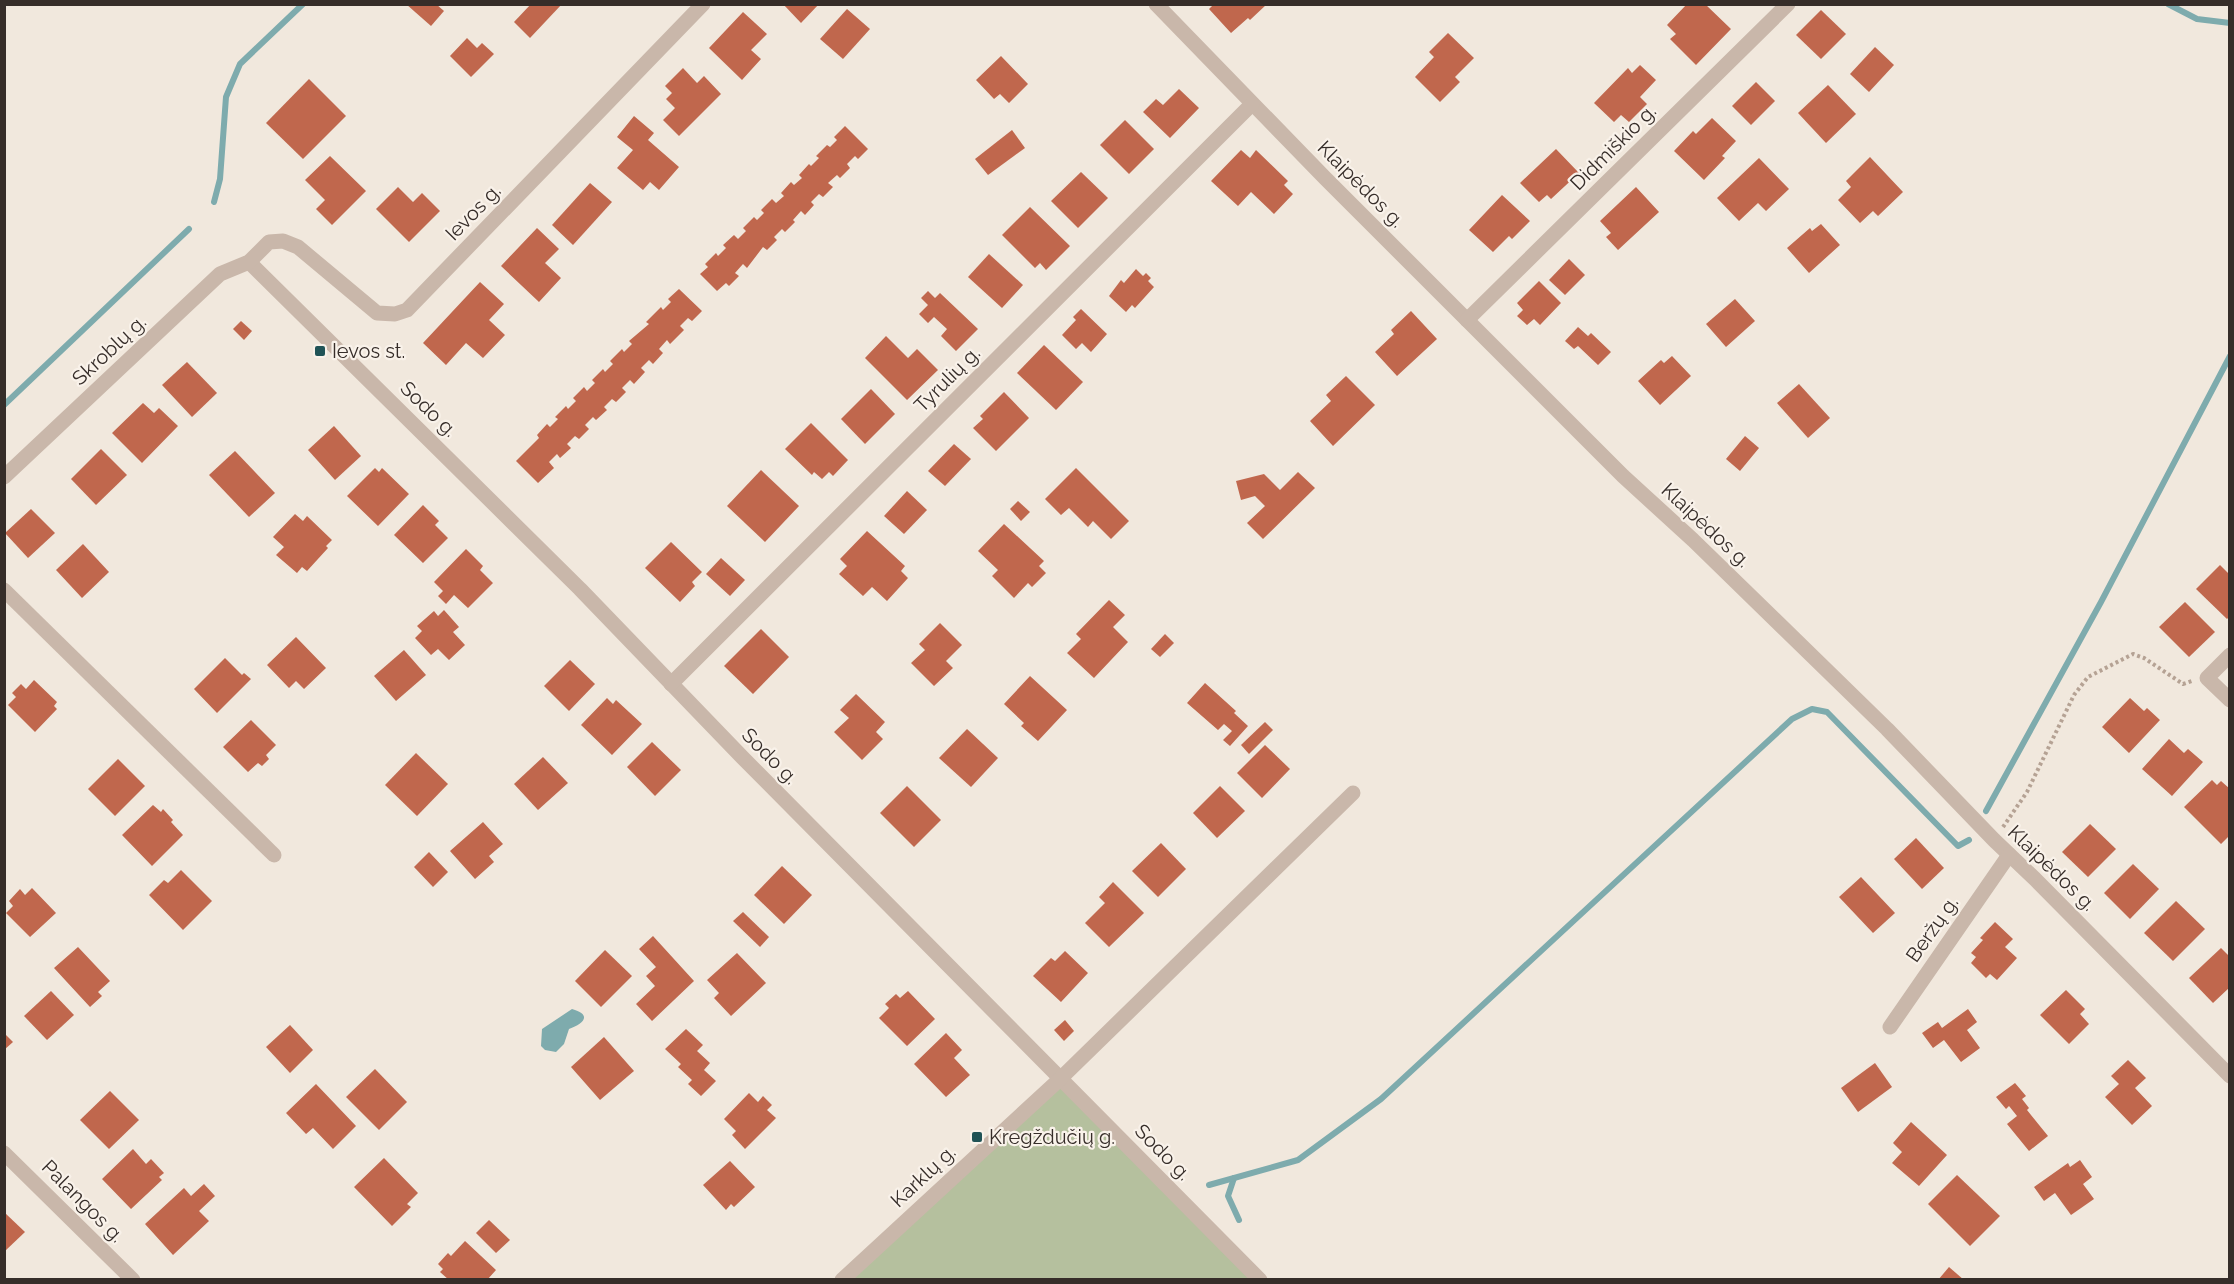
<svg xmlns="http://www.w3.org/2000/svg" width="2234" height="1284" font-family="Raleway,sans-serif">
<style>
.green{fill:#b5c09e}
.water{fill:#7eabad}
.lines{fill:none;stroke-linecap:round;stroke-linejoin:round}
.stream{stroke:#7eabad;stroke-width:6}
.building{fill:#c0674d}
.path{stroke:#b5a294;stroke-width:4;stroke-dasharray:3 3;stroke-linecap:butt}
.minor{stroke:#c9b7aa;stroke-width:15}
.poi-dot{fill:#205356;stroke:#f9f2ea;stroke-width:2}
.labels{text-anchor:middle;stroke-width:4.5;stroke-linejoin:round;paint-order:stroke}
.street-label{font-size:20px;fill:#362d29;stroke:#f9f2ea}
.poi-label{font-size:20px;fill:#362d29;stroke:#f9f2ea;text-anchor:start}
</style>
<rect width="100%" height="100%" fill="#f1e8dd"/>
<polygon class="green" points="1060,1079 1260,1280 842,1280"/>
<path class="water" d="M572,1009C593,1015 583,1024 569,1029L564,1044L556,1052L545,1050L541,1046L542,1029Z"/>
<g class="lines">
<g class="stream">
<polyline points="2168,4 2197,19 2230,23"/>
<polyline points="214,202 220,179 226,97 240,64 303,4"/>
<polyline points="4,405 189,229"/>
<polyline points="1986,811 2101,602 2230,356"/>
<polyline points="1234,1178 1228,1196 1239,1220"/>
<polyline points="1209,1185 1298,1160 1381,1099 1792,719 1812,709 1827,712 1958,846 1969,840"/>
</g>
</g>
<g class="building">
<polygon points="406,4 436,4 444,11 431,26"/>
<polygon points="531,4 562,4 530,38 514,22"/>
<polygon points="783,4 819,4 801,23"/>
<polygon points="1214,4 1267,4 1250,20 1248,18 1231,33 1209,9"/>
<polygon points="1687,4 1705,4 1731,29 1696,65 1670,39 1676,34 1667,25"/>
<polygon points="847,9 870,29 843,59 820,39"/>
<polygon points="1821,10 1846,34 1821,59 1796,35"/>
<polygon points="743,12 767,34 751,50 761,59 742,80 709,48"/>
<polygon points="1448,33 1474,58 1455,77 1460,82 1440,102 1415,77 1434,57 1429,52"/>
<polygon points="467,38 477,48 482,43 494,54 471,77 450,56"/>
<polygon points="1875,47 1894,65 1869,92 1850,74"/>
<polygon points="1001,56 1028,84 1009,103 1000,94 994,99 976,80"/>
<polygon points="1640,65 1656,80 1640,97 1647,104 1629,122 1621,115 1614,122 1594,103 1628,68 1632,73"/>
<polygon points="683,68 697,83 704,76 721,94 679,136 663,120 675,108 666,99 672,93 665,86"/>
<polygon points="309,79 346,116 303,159 266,123"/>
<polygon points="1756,82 1775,101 1751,125 1732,106"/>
<polygon points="1828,85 1856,114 1826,143 1798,113"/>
<polygon points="1179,89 1199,108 1170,138 1143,112 1156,99 1163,105"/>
<polygon points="634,116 654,133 648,140 679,167 659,190 650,182 643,190 617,168 633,150 617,137"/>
<polygon points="1712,118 1736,141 1722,156 1725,158 1704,180 1674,151 1693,131 1696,134"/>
<polygon points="1125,120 1154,149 1129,174 1100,145"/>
<polygon points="845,126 868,149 858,159 855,156 847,164 850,168 840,178 837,175 828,183 833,187 823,197 819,194 811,202 814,205 805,215 801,211 793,220 795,222 785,232 782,229 774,237 777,240 767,250 763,247 747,268 743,264 735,273 739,276 729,286 726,283 717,291 700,274 708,267 705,264 716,253 718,256 726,248 723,245 734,235 738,239 746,231 743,228 754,217 757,220 764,213 761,210 772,199 776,203 784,196 781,193 791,182 794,185 802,178 799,175 809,164 811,166 819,158 816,156 827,145 830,147 837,140 834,137"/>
<polygon points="1012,130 1025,148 988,175 975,159"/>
<polygon points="1556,149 1579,173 1551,199 1547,195 1539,202 1520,183"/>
<polygon points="1241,150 1250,158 1256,150 1288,181 1284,185 1293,194 1274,214 1251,192 1238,206 1211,181"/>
<polygon points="330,156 366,191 332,225 316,209 325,200 305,180"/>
<polygon points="1870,157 1903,192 1878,216 1873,211 1860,223 1838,200 1851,187 1846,181"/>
<polygon points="1759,158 1789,189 1766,211 1758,203 1739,221 1717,198"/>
<polygon points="1081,172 1108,198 1078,228 1051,201"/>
<polygon points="590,183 612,202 573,245 552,225"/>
<polygon points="398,187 413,202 422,193 440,211 409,242 376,209"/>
<polygon points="1636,187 1659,212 1618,250 1606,237 1611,233 1600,221"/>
<polygon points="1502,195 1530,221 1512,239 1509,236 1493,252 1469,230"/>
<polygon points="1030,207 1070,246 1046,270 1040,263 1035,268 1002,235"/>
<polygon points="1821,224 1840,245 1809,273 1787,248 1810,228 1812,231"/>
<polygon points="537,228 559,249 545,263 561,278 539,302 501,266"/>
<polygon points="989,254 1023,285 1002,308 968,277"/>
<polygon points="1569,259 1585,275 1565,295 1549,280"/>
<polygon points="1136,269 1143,276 1146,273 1151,278 1148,281 1154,287 1135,308 1132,305 1126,312 1109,296 1121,280 1124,283"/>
<polygon points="1539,281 1561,303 1540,325 1534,319 1527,325 1517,316 1523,310 1517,303"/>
<polygon points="480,282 504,304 489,320 505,335 483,358 466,343 446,365 423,343"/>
<polygon points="679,289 702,311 692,321 688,318 680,326 684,330 670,344 667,340 659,349 663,353 653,364 649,360 641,368 645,372 634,384 630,380 622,388 626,392 616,402 612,399 604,407 607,410 596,420 593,417 585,425 589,429 579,439 575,436 567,444 571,448 560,458 557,454 549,462 554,468 538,483 516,461 539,438 537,435 547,424 550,427 558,419 555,417 566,406 568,409 576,401 573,398 584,387 587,391 595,383 592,380 603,369 605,372 613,364 610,361 622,349 624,352 632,344 629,341 649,324 646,322 661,307 663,310 671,302 668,299"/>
<polygon points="928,291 935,298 940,293 978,329 956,351 941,336 947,329 934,317 928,323 919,314 928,305 921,298"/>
<polygon points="1735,299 1755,321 1726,347 1706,324"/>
<polygon points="1081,309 1107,334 1091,352 1082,343 1076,349 1062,335 1076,320 1073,317"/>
<polygon points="1411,311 1437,339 1397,376 1375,352 1394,334 1391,330"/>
<polygon points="241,321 252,331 244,340 233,329"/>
<polygon points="1578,327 1588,336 1591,333 1611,352 1598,365 1578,346 1574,349 1565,341"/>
<polygon points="886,336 908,358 917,349 938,370 907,400 865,358"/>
<polygon points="1044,345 1083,382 1056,410 1017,373"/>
<polygon points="1672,356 1691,376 1660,405 1638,381 1661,360 1664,363"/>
<polygon points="187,362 217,393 192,417 162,385"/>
<polygon points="1346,376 1375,405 1333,446 1310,421 1331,401 1326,395"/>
<polygon points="1799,384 1830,418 1808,438 1777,403"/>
<polygon points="871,389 895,414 865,444 841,419"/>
<polygon points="1004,392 1029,418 996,451 973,428 983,419 980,416"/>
<polygon points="143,403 154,413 159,408 178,426 142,463 112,433"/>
<polygon points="811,423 848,460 833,476 829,472 822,479 814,472 812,475 785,449"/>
<polygon points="334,426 361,456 335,480 308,450"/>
<polygon points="1745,436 1759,448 1740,471 1726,459"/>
<polygon points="954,444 971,459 945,486 928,471"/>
<polygon points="101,449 127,475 96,505 71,479"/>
<polygon points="235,451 275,493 249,517 209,475"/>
<polygon points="375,468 379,472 382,468 409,494 378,526 347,496"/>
<polygon points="1076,468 1129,521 1111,539 1093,521 1088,527 1069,508 1061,515 1045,499"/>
<polygon points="761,470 799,506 765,542 727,506"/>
<polygon points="1298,472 1315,488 1263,539 1247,523 1265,506 1255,496 1241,500 1236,481 1264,474 1280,490"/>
<polygon points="907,491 927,510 904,534 884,516"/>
<polygon points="1018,501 1030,512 1021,521 1010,509"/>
<polygon points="423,505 439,521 435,525 448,538 423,563 394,535"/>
<polygon points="31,509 55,533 28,558 5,533"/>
<polygon points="295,514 303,521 307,516 332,540 326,546 328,548 307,571 302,567 297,573 276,555 284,547 273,537"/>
<polygon points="1004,524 1044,561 1039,566 1046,573 1032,587 1028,583 1014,598 992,576 998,570 978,551"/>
<polygon points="867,531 905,566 901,571 908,578 887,601 872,587 863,596 839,574 847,566 840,559"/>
<polygon points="671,542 702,572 692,582 695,586 680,602 645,568"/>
<polygon points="83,544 109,572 82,598 56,570"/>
<polygon points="466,549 483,566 480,570 493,583 468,608 454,595 446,604 438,596 443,591 434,582"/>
<polygon points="721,558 745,580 730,596 706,574"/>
<polygon points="2220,565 2230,575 2230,616 2227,619 2196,589"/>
<polygon points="1109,600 1125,615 1113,627 1128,642 1094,678 1067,653 1081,639 1076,634"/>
<polygon points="2185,602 2215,632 2189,657 2159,627"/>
<polygon points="444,610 459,627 453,632 465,645 449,660 438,649 431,655 415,638 422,631 417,626 434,611 438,616"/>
<polygon points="940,623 962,645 946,661 953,668 934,686 911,663 925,650 919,644"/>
<polygon points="761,629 789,657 753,694 724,666"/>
<polygon points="1165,634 1174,643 1160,657 1151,649"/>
<polygon points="296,637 326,668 304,689 296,681 289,688 267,665"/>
<polygon points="404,650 426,675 396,701 374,676"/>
<polygon points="225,658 242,675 244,673 251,679 217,713 194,689"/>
<polygon points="570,660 595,684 569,711 544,686"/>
<polygon points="1030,676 1067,710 1038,741 1021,726 1024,723 1004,704"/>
<polygon points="34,680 57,702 54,706 57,709 35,732 8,705 16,697 12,693 21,684 26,689"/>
<polygon points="1205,683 1236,711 1234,713 1248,726 1230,746 1223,740 1232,731 1224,724 1218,730 1187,703"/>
<polygon points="856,694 885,722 876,732 883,739 862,760 834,732 849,718 840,710"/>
<polygon points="607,698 613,704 616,700 642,724 612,755 581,725"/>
<polygon points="2130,698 2144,711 2147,708 2160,720 2129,753 2102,727"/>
<polygon points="251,720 276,745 266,755 269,759 262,766 258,763 248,772 223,747"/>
<polygon points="1265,722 1273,730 1249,754 1241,745"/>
<polygon points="967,729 998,758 971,787 939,758"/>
<polygon points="2169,739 2184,753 2188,749 2203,762 2172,796 2142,769"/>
<polygon points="652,742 681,770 655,796 627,767"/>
<polygon points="1265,745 1290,769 1262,798 1237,773"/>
<polygon points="416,753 448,784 417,816 385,785"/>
<polygon points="543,757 568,783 538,810 514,784"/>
<polygon points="118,759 145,786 115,816 88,789"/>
<polygon points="2212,780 2217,785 2221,781 2230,789 2230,835 2221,844 2184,807"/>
<polygon points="907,786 941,820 914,847 880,813"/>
<polygon points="1220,786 1245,811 1217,838 1193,813"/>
<polygon points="153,805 161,812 163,809 173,820 171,822 183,835 152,866 122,835"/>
<polygon points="483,822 503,844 489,856 494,862 475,879 450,851"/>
<polygon points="2090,824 2116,849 2088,877 2062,852"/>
<polygon points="1916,838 1944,868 1922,889 1894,859"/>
<polygon points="1161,843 1186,869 1158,897 1132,871"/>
<polygon points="429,852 448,872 433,887 414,867"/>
<polygon points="2133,864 2159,889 2130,919 2104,893"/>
<polygon points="782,866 812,895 784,924 754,895"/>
<polygon points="181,870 212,901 183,930 149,895 164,880 168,883"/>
<polygon points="1861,877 1895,913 1873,933 1839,897"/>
<polygon points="1113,882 1144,913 1109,947 1085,923 1105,903 1099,897"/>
<polygon points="32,888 56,913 30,937 6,913 13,906 9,901 20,889 25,895"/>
<polygon points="2176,901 2205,929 2173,961 2144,933"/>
<polygon points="743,912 769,937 760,947 733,921"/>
<polygon points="1995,922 2013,939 2005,947 2017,958 1997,980 1990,974 1986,978 1971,963 1976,957 1971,953 1983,940 1980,938"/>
<polygon points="653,936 694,981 652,1021 636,1004 655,986 646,976 656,967 639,949"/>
<polygon points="78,947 110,981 98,992 102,996 90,1007 54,968"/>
<polygon points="2221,948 2230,957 2230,987 2213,1003 2189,978"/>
<polygon points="605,950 632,976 601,1007 575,981"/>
<polygon points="1065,951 1088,973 1061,1002 1033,976 1051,958 1055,961"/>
<polygon points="737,953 766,983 731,1016 714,998 719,993 707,980"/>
<polygon points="2066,990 2085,1009 2080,1014 2089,1024 2069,1044 2040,1015"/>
<polygon points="51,991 74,1015 47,1040 24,1016"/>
<polygon points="908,991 935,1019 907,1046 879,1018 889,1008 885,1004 896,994 900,998"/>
<polygon points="1968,1009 1977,1022 1967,1030 1980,1048 1961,1062 1944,1040 1933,1048 1922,1033 1938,1022 1942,1028"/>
<polygon points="1065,1020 1074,1031 1064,1041 1054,1030"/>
<polygon points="290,1025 313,1050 290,1073 266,1047"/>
<polygon points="686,1029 703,1045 697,1051 710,1063 704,1070 716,1081 701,1096 688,1084 692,1080 678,1067 681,1064 665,1049"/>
<polygon points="4,1033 13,1042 4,1050"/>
<polygon points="946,1033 962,1050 954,1058 970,1075 946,1097 914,1064"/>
<polygon points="604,1037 634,1071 600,1100 571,1067"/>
<polygon points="2128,1060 2146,1078 2135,1088 2152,1106 2132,1125 2105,1097 2119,1084 2111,1076"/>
<polygon points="1875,1063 1892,1087 1858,1112 1841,1088"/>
<polygon points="375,1069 407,1102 379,1130 346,1097"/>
<polygon points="2015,1083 2026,1096 2022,1099 2029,1108 2027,1110 2048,1136 2029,1151 2007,1124 2017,1116 2009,1106 2006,1109 1996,1097"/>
<polygon points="316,1084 356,1126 333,1149 313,1128 306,1134 286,1113"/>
<polygon points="110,1091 139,1120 109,1149 80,1120"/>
<polygon points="749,1093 758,1102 763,1096 772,1105 767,1110 776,1118 745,1149 732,1135 736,1131 724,1119"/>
<polygon points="1911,1122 1947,1155 1919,1186 1892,1163 1902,1152 1893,1143"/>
<polygon points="133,1149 146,1164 151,1159 164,1173 159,1177 162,1180 131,1209 102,1179"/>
<polygon points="384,1158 418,1193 407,1204 411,1207 392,1226 354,1187"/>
<polygon points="2080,1160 2092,1177 2083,1184 2094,1199 2071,1215 2055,1193 2044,1201 2034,1187 2068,1163 2070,1167"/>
<polygon points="730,1161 755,1187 734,1207 731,1204 726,1210 703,1185"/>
<polygon points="1957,1175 2000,1216 1970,1246 1928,1204"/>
<polygon points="204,1184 215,1196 199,1211 209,1221 173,1255 145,1224 184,1188 191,1196"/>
<polygon points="4,1212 25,1232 4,1252"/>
<polygon points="489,1220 510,1240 496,1253 476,1233"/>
<polygon points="465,1241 496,1270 487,1280 449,1280 440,1272 443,1269 438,1264 448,1253 451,1256"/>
<polygon points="1949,1267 1964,1280 1938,1280"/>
</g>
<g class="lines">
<polyline class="path" points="2003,827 2027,792 2074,695 2088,677 2133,654 2144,658 2183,684 2192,681"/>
<g class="minor">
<polyline points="1156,4 1325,178 1623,476 1693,540 1887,729 1994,840 2035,879 2230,1076"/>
<polyline points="249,262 580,589 742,757 1260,1280"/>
<polyline points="1467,320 1788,4"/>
<polyline points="4,477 220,274 249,262 269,242 283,241 298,247 377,313 395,314 407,310 703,4"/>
<polyline points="4,590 274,855"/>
<polyline points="2230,655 2207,678 2230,700"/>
<polyline points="671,684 1252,104"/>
<polyline points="1890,1027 2009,855"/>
<polyline points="4,1153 133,1280"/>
<polyline points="842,1280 1060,1079 1353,793"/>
</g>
</g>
<g class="poi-dot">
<rect x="314" y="345" width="12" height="12" rx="3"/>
<rect x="971" y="1131" width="12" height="12" rx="3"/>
</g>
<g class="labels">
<g class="street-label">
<text transform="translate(1613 147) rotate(-45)" y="7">Didmiškio g.</text>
<text transform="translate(1361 184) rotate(45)" y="7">Klaipėdos g.</text>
<text transform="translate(473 212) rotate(-46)" y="7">Ievos g.</text>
<text transform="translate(109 350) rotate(-43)" y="7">Skroblų g.</text>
<text transform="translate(947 379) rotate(-45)" y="7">Tyrulių g.</text>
<text transform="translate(429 409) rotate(44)" y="7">Sodo g.</text>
<text transform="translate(1706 525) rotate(43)" y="7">Klaipėdos g.</text>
<text transform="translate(770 756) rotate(45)" y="7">Sodo g.</text>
<text transform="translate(2052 868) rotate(44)" y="7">Klaipėdos g.</text>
<text transform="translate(1932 929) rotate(-55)" y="7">Beržų g.</text>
<text transform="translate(1163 1152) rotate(45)" y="7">Sodo g.</text>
<text transform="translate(923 1176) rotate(-43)" y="7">Karklų g.</text>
<text transform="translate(83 1201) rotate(45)" y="7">Palangos g.</text>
</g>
<g class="poi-label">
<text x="332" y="358">Ievos st.</text>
<text x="989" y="1144">Kregždučių g.</text>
</g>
</g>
<rect width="2234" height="1284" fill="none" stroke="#362d29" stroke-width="12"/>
</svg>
